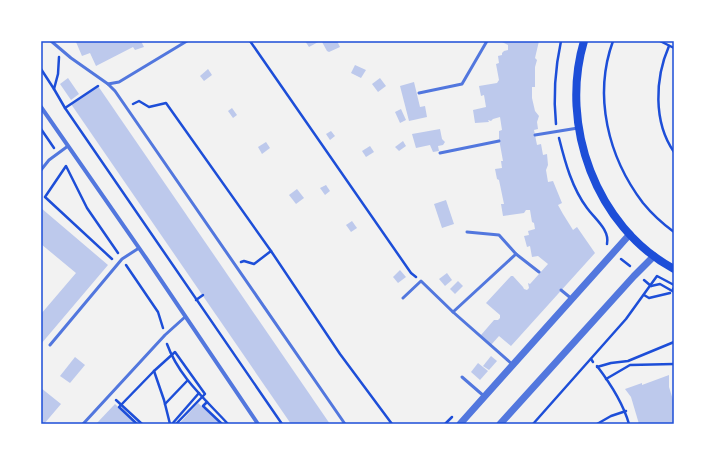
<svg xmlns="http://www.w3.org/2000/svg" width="715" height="465" font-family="'Alegreya Sans',sans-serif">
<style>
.building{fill:#bdc9ec}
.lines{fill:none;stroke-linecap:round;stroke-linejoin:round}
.path{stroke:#1d4ed8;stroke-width:2.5}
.service{stroke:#5277de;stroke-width:3}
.minor{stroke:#5277de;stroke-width:4}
.tertiary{stroke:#5277de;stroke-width:7}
.secondary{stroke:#1d4ed8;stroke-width:8}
.neatline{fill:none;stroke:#1d4ed8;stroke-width:1.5}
</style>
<rect width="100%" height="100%" fill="#f2f2f2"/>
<g class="building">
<polygon points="78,41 141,41 144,47 135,50 133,47 96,66 90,53 82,56 76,42"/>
<polygon points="305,41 320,41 309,47"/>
<polygon points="324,41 337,41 340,47 329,52 327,51 322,42"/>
<polygon points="500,41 539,41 535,58 537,60 535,67 535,87 532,87 532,98 535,111 539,116 537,122 538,129 534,130 537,145 541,144 543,155 547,154 548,165 546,170 548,182 553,181 562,203 558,205 563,214 573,230 577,227 595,253 511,346 499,336 491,345 481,335 494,320 498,320 500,318 500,315 486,303 511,276 513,276 523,287 524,289 527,290 529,288 528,283 530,284 548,264 538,256 532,257 530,246 527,247 524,236 529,235 528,231 535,229 534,223 532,222 530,210 526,210 524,213 503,216 501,204 504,204 499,180 497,179 495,169 502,168 501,161 503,161 499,139 499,131 502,130 500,117 493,119 491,121 488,120 489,122 475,123 473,110 486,107 484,95 481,96 479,86 497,83 499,80 496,64 499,63 498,56 502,55 502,53 504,51 508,50 508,45"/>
<polygon points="355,65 366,70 361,78 351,73"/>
<polygon points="208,69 212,75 204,81 200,76"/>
<polygon points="68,78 79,94 71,100 60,84"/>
<polygon points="380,78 386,86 378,92 372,84"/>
<polygon points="414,82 420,107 425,106 427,117 409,121 400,86"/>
<polygon points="98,86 330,424 291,424 71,104"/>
<polygon points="232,108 237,115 233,118 228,111"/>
<polygon points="401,109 406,120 400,123 395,112"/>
<polygon points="440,129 442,139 445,142 443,145 438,146 439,151 433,152 430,145 416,148 412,134"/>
<polygon points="331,131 335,136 330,140 326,134"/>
<polygon points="403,141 406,146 399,151 395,147"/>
<polygon points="266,142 270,148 262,154 258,147"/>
<polygon points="370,146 374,152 366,157 362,151"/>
<polygon points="326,185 330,191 325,195 320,188"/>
<polygon points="297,189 304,198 296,204 289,195"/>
<polygon points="446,200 454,224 442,228 434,204"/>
<polygon points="41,208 108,265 41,344 41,314 76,273 41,244"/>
<polygon points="352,221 357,228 351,232 346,225"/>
<polygon points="400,270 406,277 398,283 393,277"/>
<polygon points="447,273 452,280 445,286 439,279"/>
<polygon points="458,281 463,286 455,294 450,289"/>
<polygon points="491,356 497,361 489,370 483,366"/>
<polygon points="75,357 85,365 70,383 60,376"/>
<polygon points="478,363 488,371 480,380 471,372"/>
<polygon points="669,375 669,387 674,403 674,424 639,424 631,397 625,389 642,383 642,385"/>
<polygon points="41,388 61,404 44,424 41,424"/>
<polygon points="198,403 221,424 179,424"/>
<polygon points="115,404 136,424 96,424"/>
</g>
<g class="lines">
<g class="path">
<polyline points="250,41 411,273 416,277"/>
<path d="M613,41C593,96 608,157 643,203C652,214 663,224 674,232"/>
<polyline points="660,41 674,48"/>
<path d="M669,46C655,78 653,122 674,152"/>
<polyline points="41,69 54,89 58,74 59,57"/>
<polyline points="54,89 65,108 282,424"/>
<polyline points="133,104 139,101 149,107 166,103 271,251"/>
<polyline points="65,108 98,86"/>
<path d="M556,124C553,95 555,69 561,41"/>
<polyline points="41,129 54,148"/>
<path d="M559,138C565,162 572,188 587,208C595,219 610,230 607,244"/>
<polyline points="112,259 45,197 66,166 87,208 118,253"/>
<polyline points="621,259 630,266"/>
<polyline points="241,262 244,261 254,264 271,251 340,354 392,424"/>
<polyline points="126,265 158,312 163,328"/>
<polyline points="644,280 651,286"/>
<polyline points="651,286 660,284 674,292"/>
<polyline points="673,289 674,288"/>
<polyline points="644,295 649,298 670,293"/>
<polyline points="196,300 203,295"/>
<path d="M167,344C179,377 205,399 228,424"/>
<polyline points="591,359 593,362"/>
<path d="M597,366C610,383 623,403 629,424"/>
<polyline points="597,367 611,363 628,361 674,342"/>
<polyline points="154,371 164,400 170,424"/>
<polyline points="606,379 630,365 674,364"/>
<polyline points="116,400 142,424"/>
<polyline points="207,402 203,406 222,424"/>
<polyline points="165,404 187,381"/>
<polyline points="137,424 119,407 154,371 175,352 205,394 176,424"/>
<polyline points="172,424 199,393"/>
<polyline points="445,424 452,417"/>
<polyline points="533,424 626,319 657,276 674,285"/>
<polyline points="597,424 611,416 626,411"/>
</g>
<g class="service">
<polyline points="51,41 71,58 108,84 115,91 345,424"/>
<polyline points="108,84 119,82 187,41"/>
<polyline points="419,93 462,84 487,41"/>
<polyline points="535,135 578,128"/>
<polyline points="440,153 499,141"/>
<polyline points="41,170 49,160 68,146"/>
<polyline points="467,232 499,235 516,254"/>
<polyline points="561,290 572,299"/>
<polyline points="403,298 421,281 453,312 516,254 539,272"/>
<polyline points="453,312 513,365"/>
<polyline points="50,345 122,259 139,248"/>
<polyline points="462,377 485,397"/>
<polyline points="83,424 165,335 185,317"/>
</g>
<polyline class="minor" points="41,107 146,258 258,424"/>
<g class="tertiary">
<polyline points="460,424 630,234"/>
<polyline points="500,424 634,276 654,256"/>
</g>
<path class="secondary" d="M584,41C559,125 596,227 674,269"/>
</g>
<rect width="715" height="465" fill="none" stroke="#ffffff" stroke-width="84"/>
<rect x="42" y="42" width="631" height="381" class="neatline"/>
</svg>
